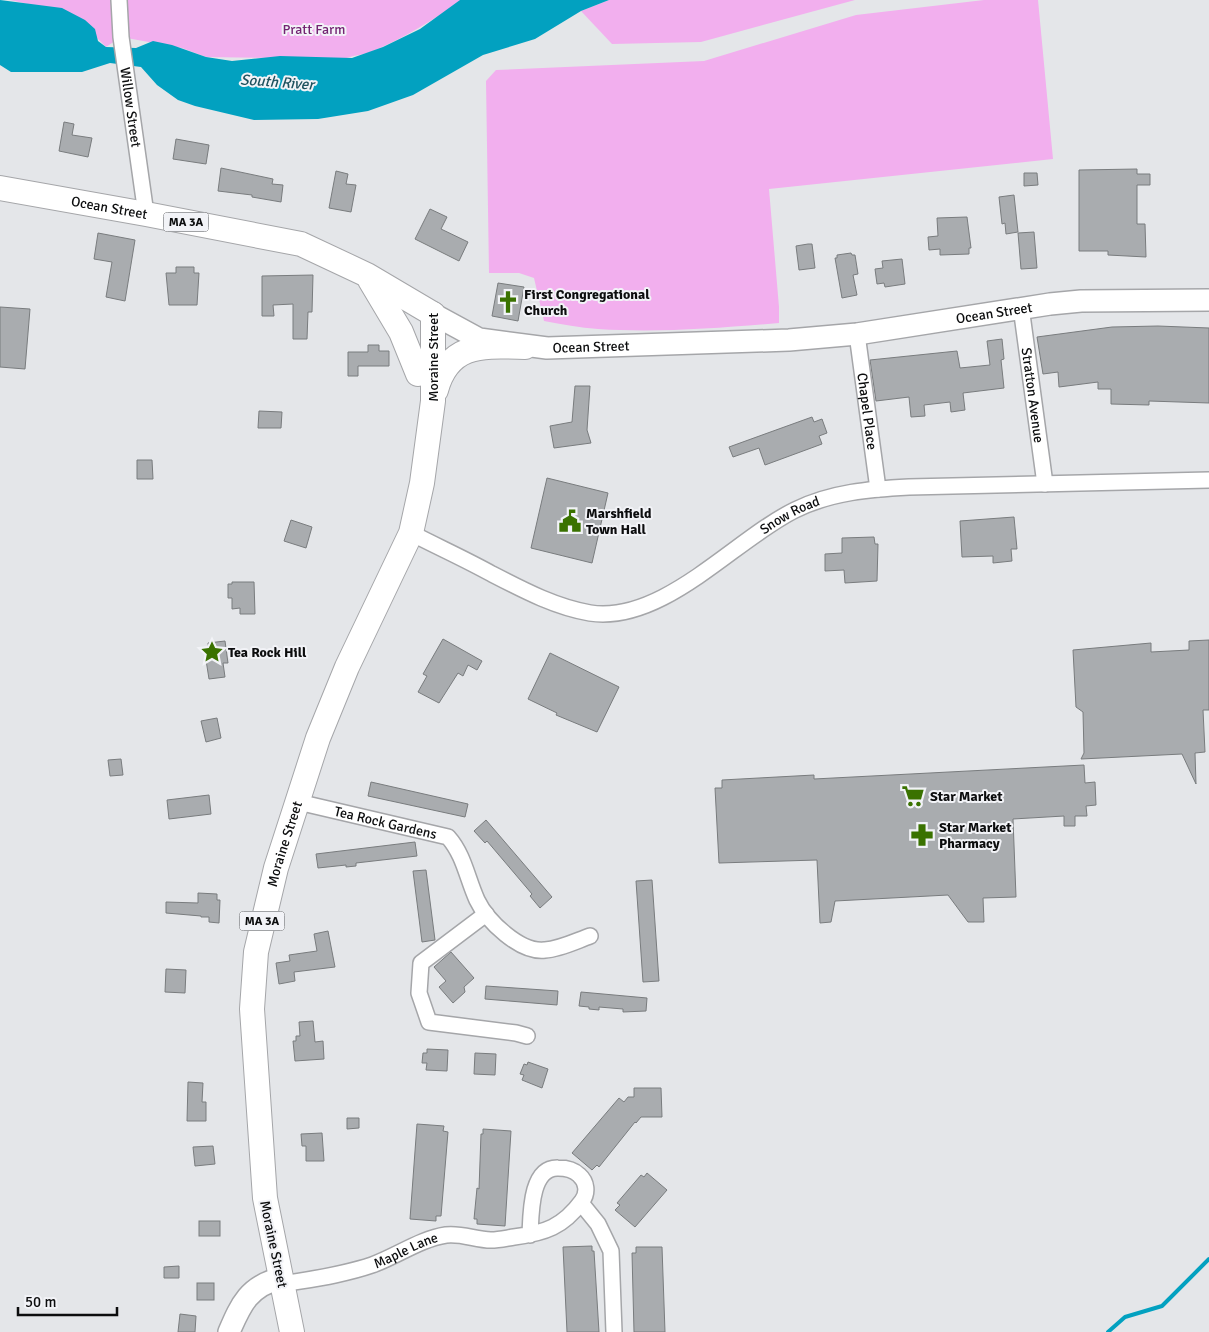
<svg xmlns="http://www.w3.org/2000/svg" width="1209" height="1332" font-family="Signika,sans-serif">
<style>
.green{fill:#f2afee}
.water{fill:#02a1c0}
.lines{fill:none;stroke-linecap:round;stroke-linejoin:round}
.stream{stroke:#02a1c0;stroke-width:4}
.building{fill:#a9acaf;stroke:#797c7e}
.street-casing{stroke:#a5a6a9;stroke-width:18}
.secondary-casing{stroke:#a5a6a9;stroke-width:24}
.primary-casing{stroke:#a5a6a9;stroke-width:26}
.street{stroke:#fff;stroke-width:15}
.secondary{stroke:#fff;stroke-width:21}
.primary{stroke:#fff;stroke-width:24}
.labels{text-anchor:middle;stroke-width:4;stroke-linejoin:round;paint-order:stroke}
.shield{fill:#f2f3f7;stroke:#515254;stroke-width:1}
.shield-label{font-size:12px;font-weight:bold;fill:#0c0d0e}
.park-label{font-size:14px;fill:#732472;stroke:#f2f3f7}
.street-label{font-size:14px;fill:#0c0d0e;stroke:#f2f3f7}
.poi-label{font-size:14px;font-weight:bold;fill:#0c0d0e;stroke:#f2f3f7;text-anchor:start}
.water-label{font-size:15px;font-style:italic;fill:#1d515e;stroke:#f2f3f7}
</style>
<rect width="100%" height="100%" fill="#e4e6e9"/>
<g class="green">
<path d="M10,0H463C433,20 404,38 371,52C363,55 353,55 344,59L206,57L182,48L121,37L106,47L73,14Z"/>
<polygon points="609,0 855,0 701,42 612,44 581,11"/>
<path d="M984,0H1038L1053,159L769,189L779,307V323C718,328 658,333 598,329C580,328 562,324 544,321L534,278L519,273H489L486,81L496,70L704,61L856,15Z"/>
</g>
<polygon class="water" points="0,0 62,8 85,20 95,29 98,41 106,47 136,48 153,41 172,45 206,57 232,61 280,56 352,58 383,47 420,29 460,0 609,0 581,11 535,39 483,55 413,95 368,111 318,119 254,120 195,106 178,100 157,85 141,67 110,63 82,72 11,72 0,65"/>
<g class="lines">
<polyline class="stream" points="1108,1332 1125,1317 1162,1306 1209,1259"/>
</g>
<g class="building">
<polygon points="64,122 74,124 72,135 92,138 88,157 59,151"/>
<polygon points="176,139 209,145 206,164 173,159"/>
<polygon points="221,168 273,179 272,184 283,185 281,202 252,197 252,195 218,191"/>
<polygon points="1137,169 1137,174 1150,174 1150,185 1137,185 1137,224 1145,224 1146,257 1108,255 1108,251 1079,251 1079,170"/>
<polygon points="336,171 348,174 346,184 356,185 351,212 329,208"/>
<polygon points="1024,173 1037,173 1038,185 1024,186"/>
<polygon points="1014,195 1018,232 1006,234 1005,223 1002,224 999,197"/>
<polygon points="430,209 447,217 441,229 468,242 459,261 415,239"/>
<polygon points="967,217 971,248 969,248 969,254 940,255 940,249 929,250 928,237 938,236 937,218"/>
<polygon points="1034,232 1037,268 1021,269 1018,233"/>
<polygon points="98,233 135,240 125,301 106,297 112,262 94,259"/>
<polygon points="808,244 812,244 815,268 799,270 796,246"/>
<polygon points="851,253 852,255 855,255 858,274 853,275 857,295 842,298 835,258 837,258 837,255"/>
<polygon points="902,259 905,284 885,287 884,283 877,284 875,269 883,268 882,261"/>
<polygon points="176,267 194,267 194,273 199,273 197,305 169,305 166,273 176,273"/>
<polygon points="313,275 312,312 308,312 307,339 293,339 293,304 273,305 274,316 262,316 262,276"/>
<polygon points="498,283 524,287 518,321 492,316"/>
<polygon points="0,307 30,309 25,369 0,367"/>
<polygon points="1158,326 1209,328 1209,403 1149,401 1149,405 1111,404 1111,389 1098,389 1098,382 1059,387 1058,372 1043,374 1037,337 1112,327"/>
<polygon points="1002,339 1004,359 1001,360 1004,388 963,393 965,410 951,412 950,402 924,405 925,416 911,417 909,397 876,401 870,360 957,351 960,368 990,365 987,341"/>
<polygon points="368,345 379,345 379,351 389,351 389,366 358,366 358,376 348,376 348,352 368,352"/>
<polygon points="575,386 590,386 587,430 591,443 554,448 550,426 572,422"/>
<polygon points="259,411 282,412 281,428 258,428"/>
<polygon points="812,417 814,422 822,419 827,433 819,436 822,444 765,465 759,448 733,457 729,447"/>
<polygon points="137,460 152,460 153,479 137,479"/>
<polygon points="547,478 608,493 592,563 531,548"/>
<polygon points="1014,517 1017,549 1011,549 1012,561 993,563 993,556 962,557 960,521"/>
<polygon points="291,520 312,527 306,548 284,541"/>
<polygon points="874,537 875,544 878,544 877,581 845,583 844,570 825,571 825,554 842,553 842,538"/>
<polygon points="232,582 254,582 255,614 240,614 240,608 232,609 232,598 228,598 228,584 232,584"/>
<polygon points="443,639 482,661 477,670 468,665 463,676 458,673 439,703 418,692 427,676 423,674"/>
<polygon points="1209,640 1209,710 1203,710 1205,752 1195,753 1196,784 1182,754 1081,759 1084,753 1083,712 1076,707 1073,650 1151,643 1151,652 1189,650 1189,641"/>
<polygon points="225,641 228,663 223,663 225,677 209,679 206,660 210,660 208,643"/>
<polygon points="550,653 619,687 597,732 556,715 557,713 528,699"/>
<polygon points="217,718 221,738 206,742 201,721"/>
<polygon points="121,759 123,775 110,776 108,760"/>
<polygon points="1084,765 1085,783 1095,782 1096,805 1086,806 1087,816 1075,816 1075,826 1064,826 1064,816 1013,819 1016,897 983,898 984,922 968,922 948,895 835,901 831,922 820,923 817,860 719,863 715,788 722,788 722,780 814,775 814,779"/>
<polygon points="371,782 468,804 465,817 368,796"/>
<polygon points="209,795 211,814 169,819 167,800"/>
<polygon points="486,820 552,897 540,908 530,896 532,894 487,841 485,843 474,831"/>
<polygon points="415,842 417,856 356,863 356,866 346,867 346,865 318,868 316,854"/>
<polygon points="426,870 435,940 422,942 413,871"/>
<polygon points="652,880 659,981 643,982 636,881"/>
<polygon points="198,893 217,894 217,900 220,900 219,923 209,922 209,917 201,917 201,916 166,913 166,902 198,903"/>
<polygon points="328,931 335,967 294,972 295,981 279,984 276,963 290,961 289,955 317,951 314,934"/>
<polygon points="451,952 474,978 464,987 465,992 453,1003 439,987 446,981 434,967"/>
<polygon points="166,969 186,970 185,993 165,992"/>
<polygon points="486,986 558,991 557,1005 485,999"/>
<polygon points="581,992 647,998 646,1011 623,1012 623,1009 599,1007 599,1010 589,1009 589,1007 579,1006"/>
<polygon points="313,1021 315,1042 323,1041 324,1059 295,1061 293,1041 296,1041 296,1036 300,1036 299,1022"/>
<polygon points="427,1049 448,1050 447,1071 426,1070 427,1063 422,1063 423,1053 427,1053"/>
<polygon points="475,1053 496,1054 495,1075 474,1074"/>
<polygon points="528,1062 548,1069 542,1088 522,1080 524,1075 520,1074 524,1064 527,1065"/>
<polygon points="188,1082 203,1083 202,1102 206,1102 206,1121 187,1121"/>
<polygon points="634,1088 661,1088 662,1117 641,1117 636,1123 635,1122 599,1167 597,1165 592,1170 572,1153 619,1098 624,1102 628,1097 634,1097"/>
<polygon points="347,1118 359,1118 359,1128 347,1129"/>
<polygon points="417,1124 444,1126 443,1131 448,1132 441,1216 436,1216 436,1221 410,1219"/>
<polygon points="483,1129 511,1131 505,1226 477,1224 477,1219 474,1219 477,1188 479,1189 481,1134 483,1134"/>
<polygon points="322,1133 324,1161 306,1161 306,1146 302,1146 301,1134"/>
<polygon points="213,1146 215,1164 195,1166 193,1147"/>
<polygon points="647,1173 667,1190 635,1227 615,1210 620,1205 617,1203 641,1175 644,1177"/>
<rect x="199" y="1221" width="21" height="15"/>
<polygon points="592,1246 592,1251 594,1251 599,1332 567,1332 563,1247"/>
<polygon points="636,1247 662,1247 665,1332 634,1332 632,1253 636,1253"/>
<polygon points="179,1266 179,1278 164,1278 164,1267"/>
<rect x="197" y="1283" width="17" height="17"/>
<polygon points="180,1314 196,1316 195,1332 178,1332"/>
</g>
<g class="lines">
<defs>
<g id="street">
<path id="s1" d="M119,0L121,37L146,214"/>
<path id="s2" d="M1021,307L1045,484"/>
<path id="s3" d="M857,334L878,489"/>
<path id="s4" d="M411,533C438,547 465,559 492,574C523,590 555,607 590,613C663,624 734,540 795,510C831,492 871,489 909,487L1209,480"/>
<path id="s5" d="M298,802L448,837C464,855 467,878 477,900C487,921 520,953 545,950C560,949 576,941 590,936"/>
<polyline points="486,914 421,963 419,993 429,1022 516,1033 527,1036"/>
<polyline points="581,1203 598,1224 611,1251 614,1332"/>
<path id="s6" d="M283,1284C312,1279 343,1275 372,1265C397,1256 420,1239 446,1235C462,1233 476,1240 491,1240C499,1240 507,1238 514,1237C545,1233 563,1227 582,1201C588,1193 587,1182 579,1175C573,1169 565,1168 558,1168C530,1167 531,1215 530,1235"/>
</g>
<g id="secondary">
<path id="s7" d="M433,314L479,339L547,348L789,340L857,334L1050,304L1081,301L1209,300"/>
<path d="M229,1332C241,1304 249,1286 281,1278"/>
</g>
<g id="primary">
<path id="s8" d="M0,188L146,214L301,244L367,275L433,314"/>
<polyline points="370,280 401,332 418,374"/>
<path d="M436,390C449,342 484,346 525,347"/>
<path id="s9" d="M292,1332L265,1198L252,1009L256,952L276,868L318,738L347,667L411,533L422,483L433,401V314"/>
</g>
</defs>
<use href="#street" class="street-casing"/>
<use href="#secondary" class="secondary-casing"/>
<use href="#primary" class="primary-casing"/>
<use href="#street" class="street"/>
<use href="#secondary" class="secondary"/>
<use href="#primary" class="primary"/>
</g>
<defs>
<symbol id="church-bare" viewBox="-9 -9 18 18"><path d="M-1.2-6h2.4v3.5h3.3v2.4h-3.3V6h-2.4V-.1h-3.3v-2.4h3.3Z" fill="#3a7200" stroke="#f2f3f7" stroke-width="2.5" paint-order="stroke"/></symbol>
<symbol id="civic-bare" viewBox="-9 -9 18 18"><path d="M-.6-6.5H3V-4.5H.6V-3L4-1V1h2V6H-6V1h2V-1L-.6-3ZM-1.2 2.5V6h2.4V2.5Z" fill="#3a7200" stroke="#f2f3f7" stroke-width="2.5" paint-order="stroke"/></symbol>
<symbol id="sight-bare" viewBox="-9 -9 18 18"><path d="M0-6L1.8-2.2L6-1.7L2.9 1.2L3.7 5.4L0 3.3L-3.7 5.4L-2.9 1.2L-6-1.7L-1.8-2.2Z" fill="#3a7200" stroke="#f2f3f7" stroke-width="2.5" paint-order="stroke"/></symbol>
<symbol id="supermarket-bare" viewBox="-9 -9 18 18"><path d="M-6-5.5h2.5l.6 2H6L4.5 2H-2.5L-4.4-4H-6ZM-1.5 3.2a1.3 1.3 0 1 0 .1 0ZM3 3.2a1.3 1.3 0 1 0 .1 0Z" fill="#3a7200" stroke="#f2f3f7" stroke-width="2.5" paint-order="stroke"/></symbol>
<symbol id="pharmacy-bare" viewBox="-9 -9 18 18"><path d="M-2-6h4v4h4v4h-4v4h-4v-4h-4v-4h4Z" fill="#3a7200" stroke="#f2f3f7" stroke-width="2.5" paint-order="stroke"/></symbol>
</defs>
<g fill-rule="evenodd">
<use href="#church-bare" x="492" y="286" width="32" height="32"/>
<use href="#civic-bare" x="554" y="505" width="32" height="32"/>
<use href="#sight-bare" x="196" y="636" width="32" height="32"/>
<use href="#supermarket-bare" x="897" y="780" width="32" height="32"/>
<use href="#pharmacy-bare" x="906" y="819" width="32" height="32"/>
</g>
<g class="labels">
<g class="shield">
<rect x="163.5" y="212.5" width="45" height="19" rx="4"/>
<rect x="239.5" y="911.5" width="45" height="19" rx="4"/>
</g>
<g class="shield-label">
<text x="186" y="226">MA 3A</text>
<text x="262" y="925">MA 3A</text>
</g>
<g class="park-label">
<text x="314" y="34">Pratt Farm</text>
</g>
<g class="street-label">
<text dy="5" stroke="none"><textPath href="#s1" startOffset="108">Willow Street</textPath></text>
<text dy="5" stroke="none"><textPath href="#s8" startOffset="111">Ocean Street</textPath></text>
<text dy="5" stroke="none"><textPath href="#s7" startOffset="570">Ocean Street</textPath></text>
<text dy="5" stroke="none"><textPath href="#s7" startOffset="165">Ocean Street</textPath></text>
<text dy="5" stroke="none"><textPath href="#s9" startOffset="1009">Moraine Street</textPath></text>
<text dy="5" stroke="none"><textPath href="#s2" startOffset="89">Stratton Avenue</textPath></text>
<text dy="5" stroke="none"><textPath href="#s3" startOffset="78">Chapel Place</textPath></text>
<text dy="5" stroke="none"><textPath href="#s4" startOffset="424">Snow Road</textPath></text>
<text dy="5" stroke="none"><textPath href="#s5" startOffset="90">Tea Rock Gardens</textPath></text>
<text dy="5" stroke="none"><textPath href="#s9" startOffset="495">Moraine Street</textPath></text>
<text transform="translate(274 1244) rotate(78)" y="5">Moraine Street</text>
<text dy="5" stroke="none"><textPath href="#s6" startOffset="128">Maple Lane</textPath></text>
</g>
<g class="poi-label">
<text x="524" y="299">First Congregational<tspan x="524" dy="16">Church</tspan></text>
<text x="586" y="518">Marshfield<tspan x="586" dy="16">Town Hall</tspan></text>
<text x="228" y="657">Tea Rock Hill</text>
<text x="930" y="801">Star Market</text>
<text x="939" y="832">Star Market<tspan x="939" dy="16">Pharmacy</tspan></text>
</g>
<g class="water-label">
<text transform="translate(277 82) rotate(4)" y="5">South River</text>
</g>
</g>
<path d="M18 1307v8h99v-8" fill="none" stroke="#0c0d0e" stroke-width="2.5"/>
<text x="25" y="1307" font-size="15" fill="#0c0d0e" stroke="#f2f3f7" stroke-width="4" paint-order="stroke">50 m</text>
</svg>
